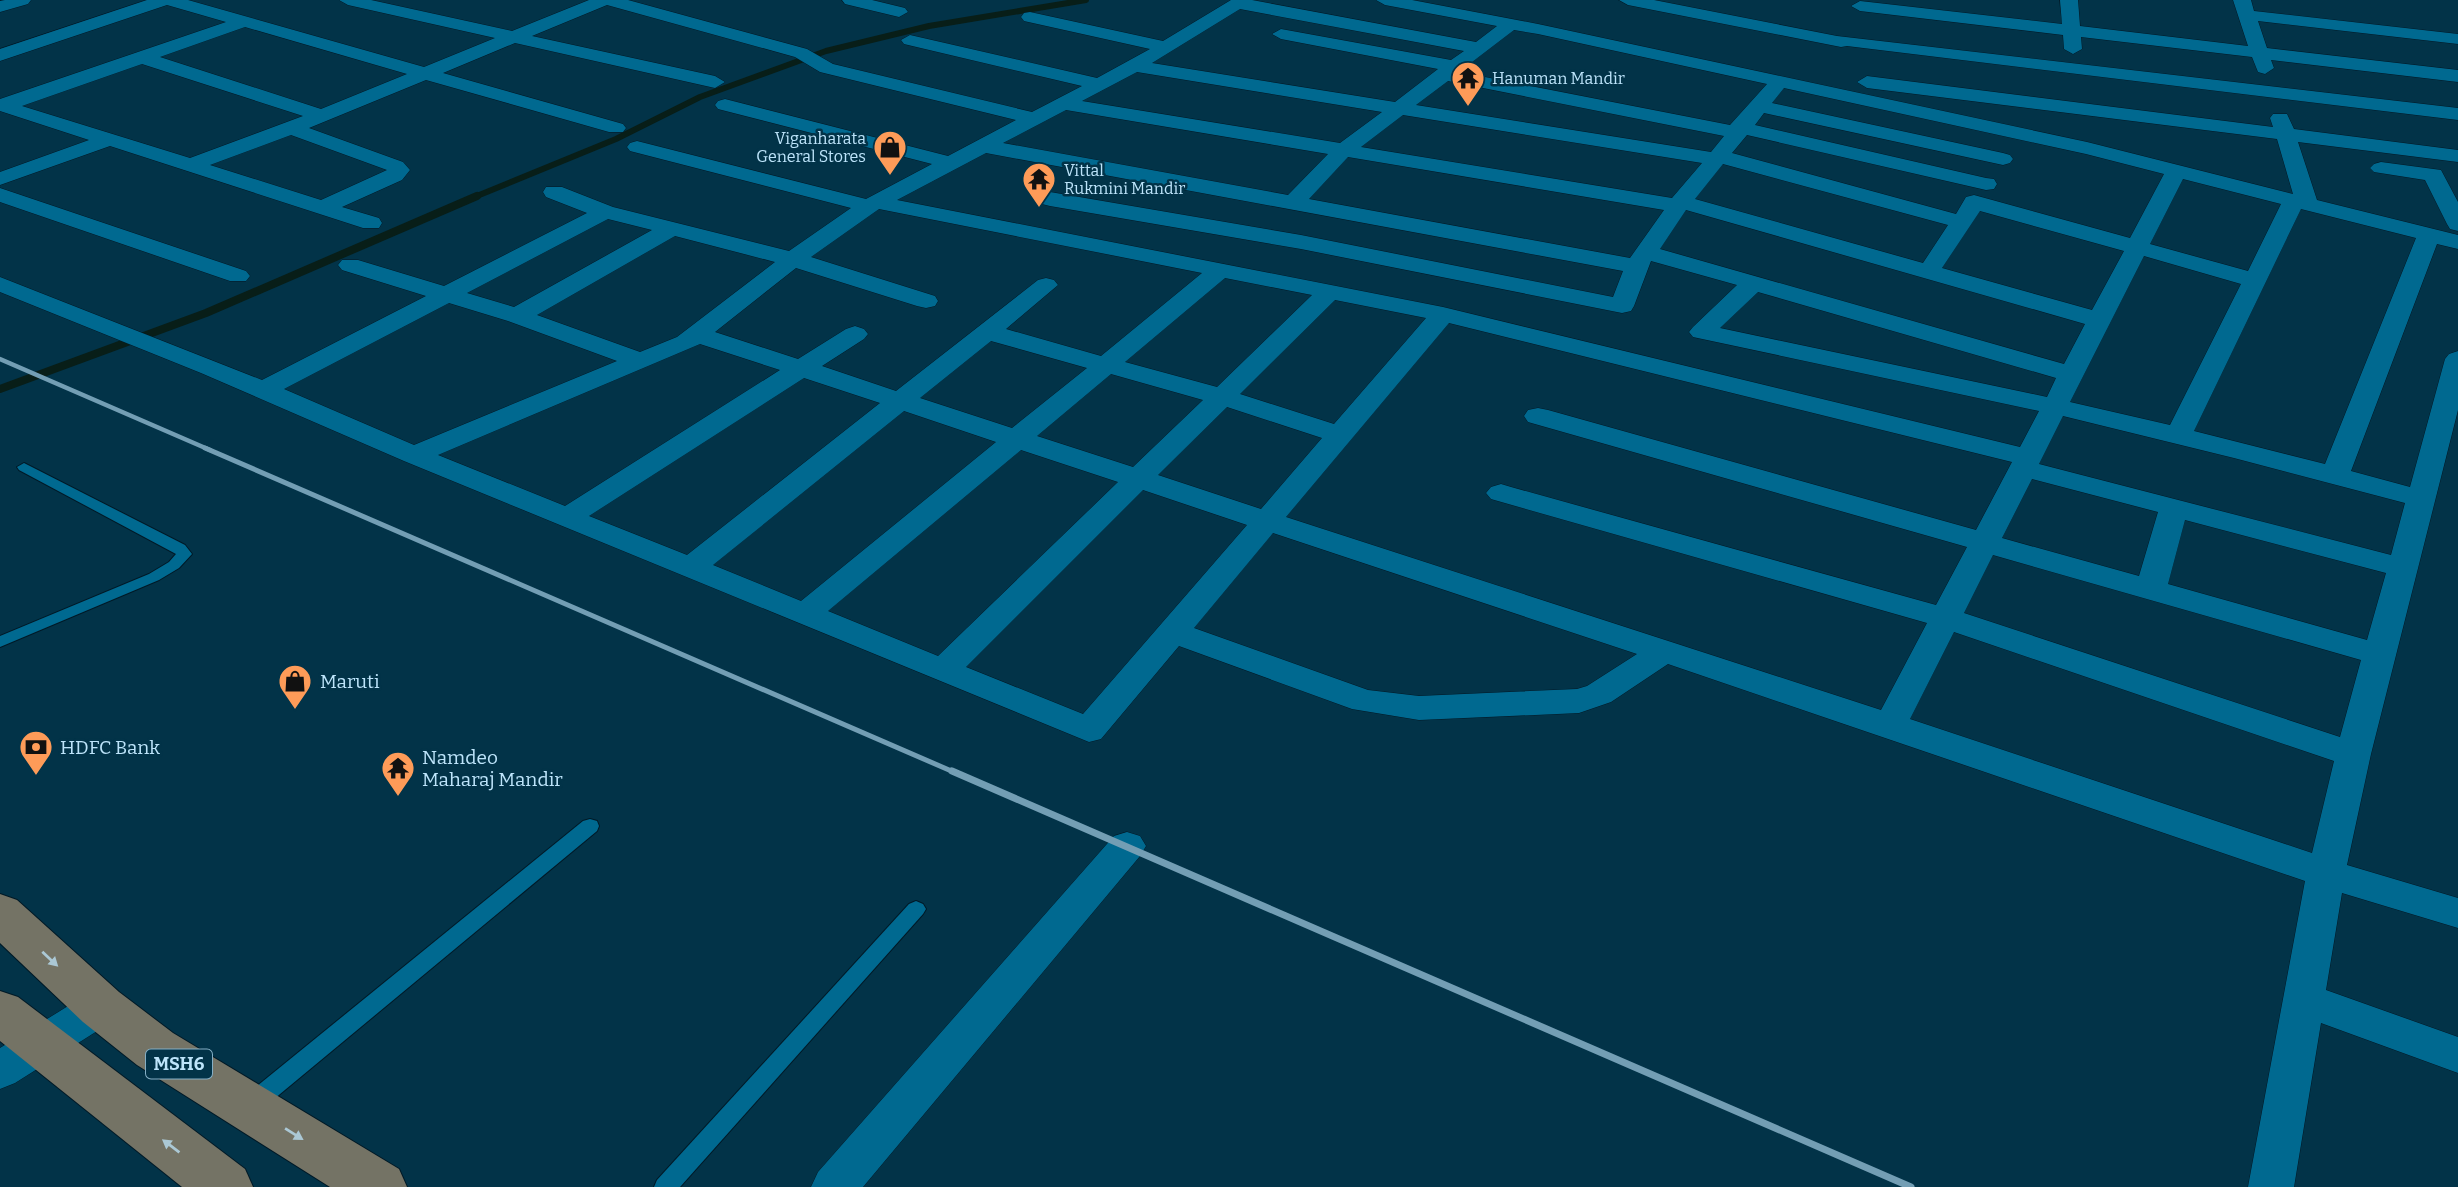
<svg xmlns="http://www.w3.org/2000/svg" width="2458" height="1187" font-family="Bitter,serif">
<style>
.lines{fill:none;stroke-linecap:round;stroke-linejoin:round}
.stream-far1{stroke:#081e18;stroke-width:6}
.stream{stroke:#081e18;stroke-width:8}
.service-casing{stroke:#011926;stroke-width:2}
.minor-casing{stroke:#011926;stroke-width:1}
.primary-casing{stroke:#011926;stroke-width:2}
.service{fill:#006990;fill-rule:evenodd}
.minor{fill:#006990;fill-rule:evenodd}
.primary{fill:#747365;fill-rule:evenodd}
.rail-far2{stroke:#739eb4;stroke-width:4.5}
.rail-far1{stroke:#739eb4;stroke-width:5}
.rail{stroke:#739eb4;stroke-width:7}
.oneway{fill:#abc8d5}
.labels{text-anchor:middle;stroke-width:5;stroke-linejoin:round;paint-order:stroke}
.far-poi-label{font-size:16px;fill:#bde4fa;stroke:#023348;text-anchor:start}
.shield{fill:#023348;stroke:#85afc5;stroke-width:2}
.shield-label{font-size:18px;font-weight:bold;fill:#bde4fa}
.poi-label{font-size:19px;fill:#bde4fa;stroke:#023348;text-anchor:start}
</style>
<rect width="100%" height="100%" fill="#023348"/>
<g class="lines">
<polyline class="stream-far1" points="472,198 616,139 700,97 826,51 929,26 1086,0"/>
<polyline class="stream" points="0,389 206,313 477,196"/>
<defs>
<g id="service">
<polygon points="24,463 185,545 192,554 179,568 159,580 0,647 0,636 149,574 169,562 176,554 19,470 17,467"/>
<polygon points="590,819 597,821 599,826 597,831 262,1109 254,1112 246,1109 243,1102 246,1095 583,821"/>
<polygon points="916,901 923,904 926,909 923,914 680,1187 654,1187 657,1180 909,904"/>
</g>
<g id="minor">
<polygon points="5,0 31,0 28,4 0,12 0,1"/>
<path d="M147,0H188L424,67L495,38L348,5L339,0H371L512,31L589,0H628L807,49L833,64L1032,112L1082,86L904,44L901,40L910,35L1097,78L1150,49L1024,21L1021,17L1024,13L1030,12L1163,41L1231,0H1252L1476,42L1497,26L1385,5L1376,0H1412L1538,24L2087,142L2293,194L2277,139L1867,88L1857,82L1867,76L2273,127L2270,118L2273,114H2287L2294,129L2458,150V162L2298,142L2317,200L2458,235V249L2437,244L2351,471L2410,487L2445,359L2449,354L2458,351V410L2371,754L2347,865L2458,898V928L2342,893L2326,990L2458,1037V1073L2321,1023L2294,1187H2248L2305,881L1668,664L1611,702L1579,713L1419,720L1352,709L1179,646L1101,739L1089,742L404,461L201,373L0,292V277L262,380L426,296L342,270L338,265L342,260H358L444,286L587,213L546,197L543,192L546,187H562L613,207L789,251L851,208L630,151L627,147L630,143L637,141L866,199L932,164L718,109L715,105L718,101L725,99L948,156L1016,120L820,72L795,57L607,5L532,36L715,76L725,82L715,88L515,43L443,73L623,124L626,128L623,132H609L426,80L309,128L403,162L410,170L402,180L342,207L379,218L382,223L379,228H363L110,146L0,185V172L89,140L0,111V99L226,22L167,5L0,61V49ZM1240,9L1464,51L1451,60L1281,29L1272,34L1281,39L1438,69L1395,102L1152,63ZM245,27L407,74L321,109L160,57ZM1514,30L1538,34L1767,84L1730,125L1459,72ZM142,64L303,116L190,158L22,106ZM1137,72L1382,112L1340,143L1082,101ZM1448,81L1724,136L1711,152L1416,105ZM1784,88L2086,154L2164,174L2130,238L1974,195L1966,197L1956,214L1732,153L1747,135L1986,190L1994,189L1997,184L1994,179L1986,178L1755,125L1764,113L2003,165L2010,163L2013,159L2010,155L2003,153L1772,103ZM1066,110L1328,154L1288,195L1003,143ZM1403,115L1702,163L1672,198L1361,147ZM291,135L387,170L321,200L210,165ZM986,153L1623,271L1613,297L1301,235L1050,192L1042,194L1039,199L1042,204L1050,206L1301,249L1622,313L1631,311L1634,306L1651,261L1737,285L1693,327L1689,332L1693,337L2039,411L2020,447L1443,307L897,200ZM1348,157L1664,210L1630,258L1309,199ZM1723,164L1948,225L1923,263L1695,199ZM2183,179L2281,204L2248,271L2150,244ZM879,209L1202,273L1101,356L1006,329L1058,285L1054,280L1046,278L1038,280L896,391L822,366L864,339L868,334L864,329L855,326L846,329L798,359L715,332L796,268L917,306L926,308L935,306L938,301L935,296L811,257ZM2301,209L2416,238L2325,464L2194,431ZM1686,210L2085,324L2064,364L1660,249ZM1980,211L2124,251L2092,310L1942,268ZM608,219L652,230L514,307L467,293ZM675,236L775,262L677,337L640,352L537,315ZM2144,256L2241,284L2170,425L2070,402ZM1225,278L1312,295L1217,387L1125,362ZM1758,292L2056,378L2047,397L1720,328ZM1335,300L1426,318L1334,424L1240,394ZM449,303L508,321L617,361L414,445L284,389ZM1449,323L2012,462L1976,530L1548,410L1538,408L1528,410L1524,416L1528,422L1967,547L1936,605L1511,487L1501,484L1491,487L1486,493L1491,499L1927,623L1881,710L1286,517ZM991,341L1087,368L1012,428L920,398ZM700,344L780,370L565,506L438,455ZM1111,374L1203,400L1133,467L1037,436ZM804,378L880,403L687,555L589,516ZM1227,407L1322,438L1261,509L1158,475ZM904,411L996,442L801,601L713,565ZM2063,416L2234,458L2405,503L2391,555L2039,464ZM1021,450L1118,482L938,656L828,611ZM2032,479L2158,512L2139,576L2002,538ZM1143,490L1247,525L1083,714L966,667ZM2185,520L2386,573L2367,640L2168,584ZM1273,533L1637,654L1587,686L1577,689L1419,696L1368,690L1194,628ZM1993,555L2361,660L2340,737L1964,613ZM1954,632L2334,761L2312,853L1910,719Z"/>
<polygon points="842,0 872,0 905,8 908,12 899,17 845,4"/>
<polygon points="1619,0 1654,0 1837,36 2458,108 2458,120 1847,46 1841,47 1628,5"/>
<polygon points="2060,0 2078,0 2080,26 2248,46 2233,0 2251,0 2254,11 2458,34 2458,44 2258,21 2267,48 2458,70 2458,82 2271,60 2274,68 2265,74 2258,72 2252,57 2081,37 2082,49 2073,54 2064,49 2063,35 1860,11 1851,6 1860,1 2062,24"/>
<polygon points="2381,162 2441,170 2458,202 2458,231 2450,229 2447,224 2425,180 2374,172 2370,168 2374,164"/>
<polygon points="0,188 246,271 250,276 246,281 230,281 0,202"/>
<polygon points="1127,832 1140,836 1146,846 1140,856 863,1187 811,1187 818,1172 1114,836"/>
<polygon points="101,990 116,995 122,1007 116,1019 15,1083 0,1089 0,1048 86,995"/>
</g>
<g id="primary">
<polygon points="0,894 17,900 119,992 173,1033 399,1169 407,1187 330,1187 137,1065 83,1022 0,943"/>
<polygon points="0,991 18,997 245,1169 253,1187 182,1187 0,1041"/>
</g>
</defs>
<use href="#service" class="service-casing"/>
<use href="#minor" class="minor-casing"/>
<use href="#primary" class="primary-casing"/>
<use href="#service" class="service"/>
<use href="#minor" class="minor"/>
<use href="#primary" class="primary"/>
<polyline class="rail-far2" points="0,359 210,450"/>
<polyline class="rail-far1" points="205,448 956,773"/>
<polyline class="rail" points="952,771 1911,1187"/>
</g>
<defs><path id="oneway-solid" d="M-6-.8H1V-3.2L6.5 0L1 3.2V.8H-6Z" transform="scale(1.75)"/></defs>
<g class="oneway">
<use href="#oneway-solid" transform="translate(50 959) rotate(43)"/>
<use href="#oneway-solid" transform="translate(294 1134) rotate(32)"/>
<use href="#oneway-solid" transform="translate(171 1146) rotate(-143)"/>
</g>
<defs>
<symbol id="temple-pin" viewBox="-11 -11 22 30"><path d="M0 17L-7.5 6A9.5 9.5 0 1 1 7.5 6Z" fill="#fe9b58" stroke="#023348"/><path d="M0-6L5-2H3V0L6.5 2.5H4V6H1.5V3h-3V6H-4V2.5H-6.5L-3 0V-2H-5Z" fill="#111"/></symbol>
<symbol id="shop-pin" viewBox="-11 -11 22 30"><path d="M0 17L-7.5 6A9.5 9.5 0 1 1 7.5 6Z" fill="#fe9b58" stroke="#023348"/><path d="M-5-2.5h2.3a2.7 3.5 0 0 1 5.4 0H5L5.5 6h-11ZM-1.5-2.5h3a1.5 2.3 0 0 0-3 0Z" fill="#111"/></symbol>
<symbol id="bank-pin" viewBox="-11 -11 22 30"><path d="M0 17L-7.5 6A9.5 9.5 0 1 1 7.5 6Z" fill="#fe9b58" stroke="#023348"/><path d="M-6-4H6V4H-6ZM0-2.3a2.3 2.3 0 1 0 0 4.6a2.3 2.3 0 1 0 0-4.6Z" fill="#111"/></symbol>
</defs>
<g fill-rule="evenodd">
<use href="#temple-pin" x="1449" y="59" width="38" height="52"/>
<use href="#shop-pin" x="871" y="128" width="38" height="52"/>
<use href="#temple-pin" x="1020" y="160" width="38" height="52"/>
<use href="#shop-pin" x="276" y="662" width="38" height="52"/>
<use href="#bank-pin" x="17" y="728" width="38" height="52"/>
<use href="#temple-pin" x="379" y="749" width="38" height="52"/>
</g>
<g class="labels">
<g class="far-poi-label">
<text x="1492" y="84">Hanuman Mandir</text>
<text x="866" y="144" text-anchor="end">Viganharata<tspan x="866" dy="18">General Stores</tspan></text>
<text x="1064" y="176">Vittal<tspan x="1064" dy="18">Rukmini Mandir</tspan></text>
</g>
<rect class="shield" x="146" y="1049.5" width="66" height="29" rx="5"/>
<g class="shield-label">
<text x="179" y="1070">MSH6</text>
</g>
<g class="poi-label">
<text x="320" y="688">Maruti</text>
<text x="60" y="754">HDFC Bank</text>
<text x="422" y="764">Namdeo<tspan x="422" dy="22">Maharaj Mandir</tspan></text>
</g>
</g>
</svg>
